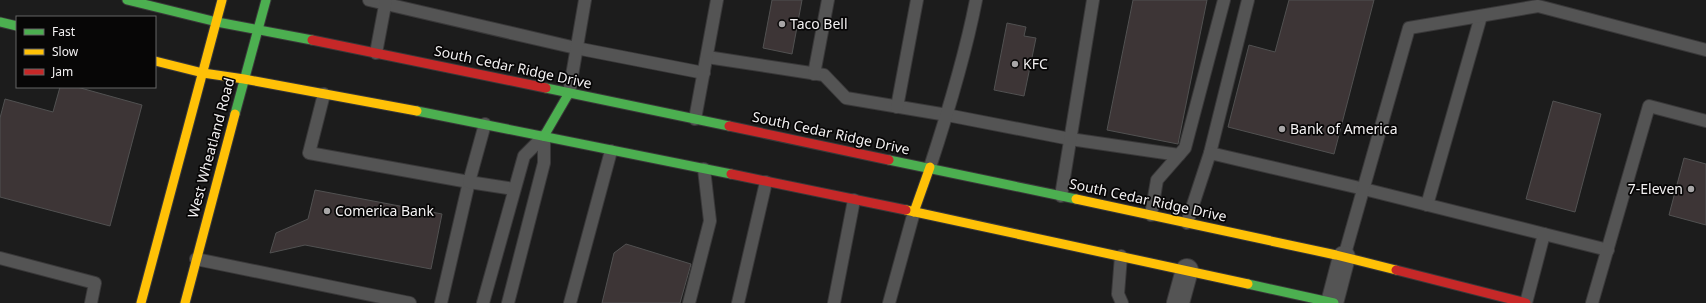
<svg xmlns="http://www.w3.org/2000/svg" width="1706" height="303" font-family="'Noto Sans',sans-serif">
<style>
.building{fill:#3d3536;stroke:#515151}
.lines{fill:none;stroke-linecap:round;stroke-linejoin:round}
.lane-casing{stroke:#393839;stroke-width:14}
.street-casing{stroke:#393839;stroke-width:24}
.fast-casing{stroke:#393839;stroke-width:11}
.slow-casing{stroke:#393839;stroke-width:11}
.jam-casing{stroke:#393839;stroke-width:11}
.lane{stroke:#545454;stroke-width:12}
.street{stroke:#545454;stroke-width:22}
.fast{stroke:#4caf50;stroke-width:9}
.slow{stroke:#ffc107;stroke-width:9}
.jam{stroke:#c62828;stroke-width:9}
.poi-dot{fill:#a8a6a7;stroke:#070606;stroke-width:1.5}
.labels{text-anchor:middle;stroke-width:3.5;stroke-linejoin:round;paint-order:stroke}
.poi-label{font-size:14px;fill:#f3f1f2;stroke:#070606;text-anchor:start}
.street-label{font-size:14px;fill:#f3f1f2;stroke:#070606}
</style>
<rect width="100%" height="100%" fill="#1c1c1c"/>
<g class="building">
<polygon points="772,0 802,0 792,54 763,48"/>
<polygon points="1133,0 1207,0 1178,144 1107,130"/>
<polygon points="1289,0 1374,0 1334,154 1228,127 1249,45 1275,52"/>
<polygon points="1007,23 1026,27 1024,36 1036,38 1024,96 994,90"/>
<polygon points="60,87 77,87 142,105 110,226 0,197 0,118 5,99 53,112"/>
<polygon points="1553,101 1601,114 1575,212 1526,199"/>
<polygon points="1684,158 1706,164 1706,225 1669,215"/>
<polygon points="315,190 442,214 431,269 305,245 270,253 276,233 308,219"/>
<polygon points="626,244 691,264 680,303 602,303 614,253"/>
</g>
<g class="lines">
<defs>
<g id="lane">
<polyline points="369,0 576,48 704,73"/>
<polyline points="376,53 386,0"/>
<polyline points="707,57 824,75 846,98 947,115 1070,139 1179,155"/>
<polyline points="814,74 828,0"/>
<polyline points="569,93 585,0"/>
<polyline points="324,94 309,153 469,182 441,303"/>
<polyline points="897,107 917,0"/>
<polyline points="695,119 717,0"/>
<polyline points="485,124 469,182 514,189"/>
<polyline points="1210,153 1248,0"/>
<path d="M930,167C948,112 965,57 976,0"/>
<polyline points="1061,196 1093,0"/>
<polyline points="1427,205 1481,16"/>
<polyline points="1151,215 1157,180 1185,148 1224,0"/>
<polyline points="1187,223 1210,153 1364,189 1544,234"/>
<polyline points="1121,256 1118,294 1122,303"/>
<polyline points="1344,257 1409,28 1538,6 1706,50"/>
<polyline points="0,258 95,283 91,303"/>
<polyline points="196,259 410,303"/>
<polyline points="483,303 524,156 544,136"/>
<polyline points="508,303 544,163 544,136"/>
<polyline points="570,303 611,151"/>
<polyline points="689,303 710,221 704,169"/>
<polyline points="738,303 766,182"/>
<polyline points="834,303 854,200"/>
<polyline points="889,303 914,212"/>
<polyline points="1526,303 1544,234 1608,250"/>
<polyline points="1592,303 1649,106 1706,121"/>
</g>
<g id="street">
<polyline points="1178,303 1187,270"/>
<polyline points="1332,303 1344,257"/>
</g>
<g id="fast">
<polyline points="127,0 217,22 312,40"/>
<polyline points="0,22 17,26"/>
<polyline points="546,88 729,126"/>
<polyline points="417,111 731,174"/>
<polyline points="235,114 266,0"/>
<polyline points="544,136 569,93"/>
<polyline points="889,160 1076,199"/>
<polyline points="1248,284 1334,303"/>
</g>
<g id="slow">
<polyline points="155,61 203,73 244,79 417,111"/>
<polyline points="1076,199 1336,255 1396,270"/>
<polyline points="906,210 1248,284"/>
<polyline points="914,212 930,167"/>
<polyline points="141,303 222,0"/>
<polyline points="185,303 235,114"/>
</g>
<g id="jam">
<polyline points="312,40 546,88"/>
<polyline points="729,126 889,160"/>
<polyline points="731,174 906,210"/>
<polyline points="1396,270 1526,303"/>
</g>
</defs>
<use href="#lane" class="lane-casing"/>
<use href="#street" class="street-casing"/>
<use href="#fast" class="fast-casing"/>
<use href="#slow" class="slow-casing"/>
<use href="#jam" class="jam-casing"/>
<use href="#lane" class="lane"/>
<use href="#street" class="street"/>
<use href="#fast" class="fast"/>
<use href="#slow" class="slow"/>
<use href="#jam" class="jam"/>
</g>
<g class="poi-dot">
<circle cx="782" cy="24" r="4"/>
<circle cx="1015" cy="64" r="4"/>
<circle cx="1282" cy="129" r="4"/>
<circle cx="1691" cy="189" r="4"/>
<circle cx="327" cy="211" r="4"/>
</g>
<g class="labels">
<g class="poi-label">
<text x="790" y="29">Taco Bell</text>
<text x="1023" y="69">KFC</text>
<text x="1290" y="134">Bank of America</text>
<text x="1683" y="194" text-anchor="end">7-Eleven</text>
<text x="335" y="216">Comerica Bank</text>
</g>
<g class="street-label">
<text transform="translate(513 67) rotate(12)" y="5">South Cedar Ridge Drive</text>
<text transform="translate(831 133) rotate(12)" y="5">South Cedar Ridge Drive</text>
<text transform="translate(211 148) rotate(-75)" y="5">West Wheatland Road</text>
<text transform="translate(1148 200) rotate(12)" y="5">South Cedar Ridge Drive</text>
</g>
</g>
<rect x="16" y="16" width="140" height="72" fill="#070606" stroke="#656464"/>
<rect x="24" y="29" width="20" height="6" fill="#4caf50" stroke="#656464"/>
<text x="52" y="36" font-size="12" fill="#f3f1f2">Fast</text>
<rect x="24" y="49" width="20" height="6" fill="#ffc107" stroke="#656464"/>
<text x="52" y="56" font-size="12" fill="#f3f1f2">Slow</text>
<rect x="24" y="69" width="20" height="6" fill="#c62828" stroke="#656464"/>
<text x="52" y="76" font-size="12" fill="#f3f1f2">Jam</text>
</svg>
